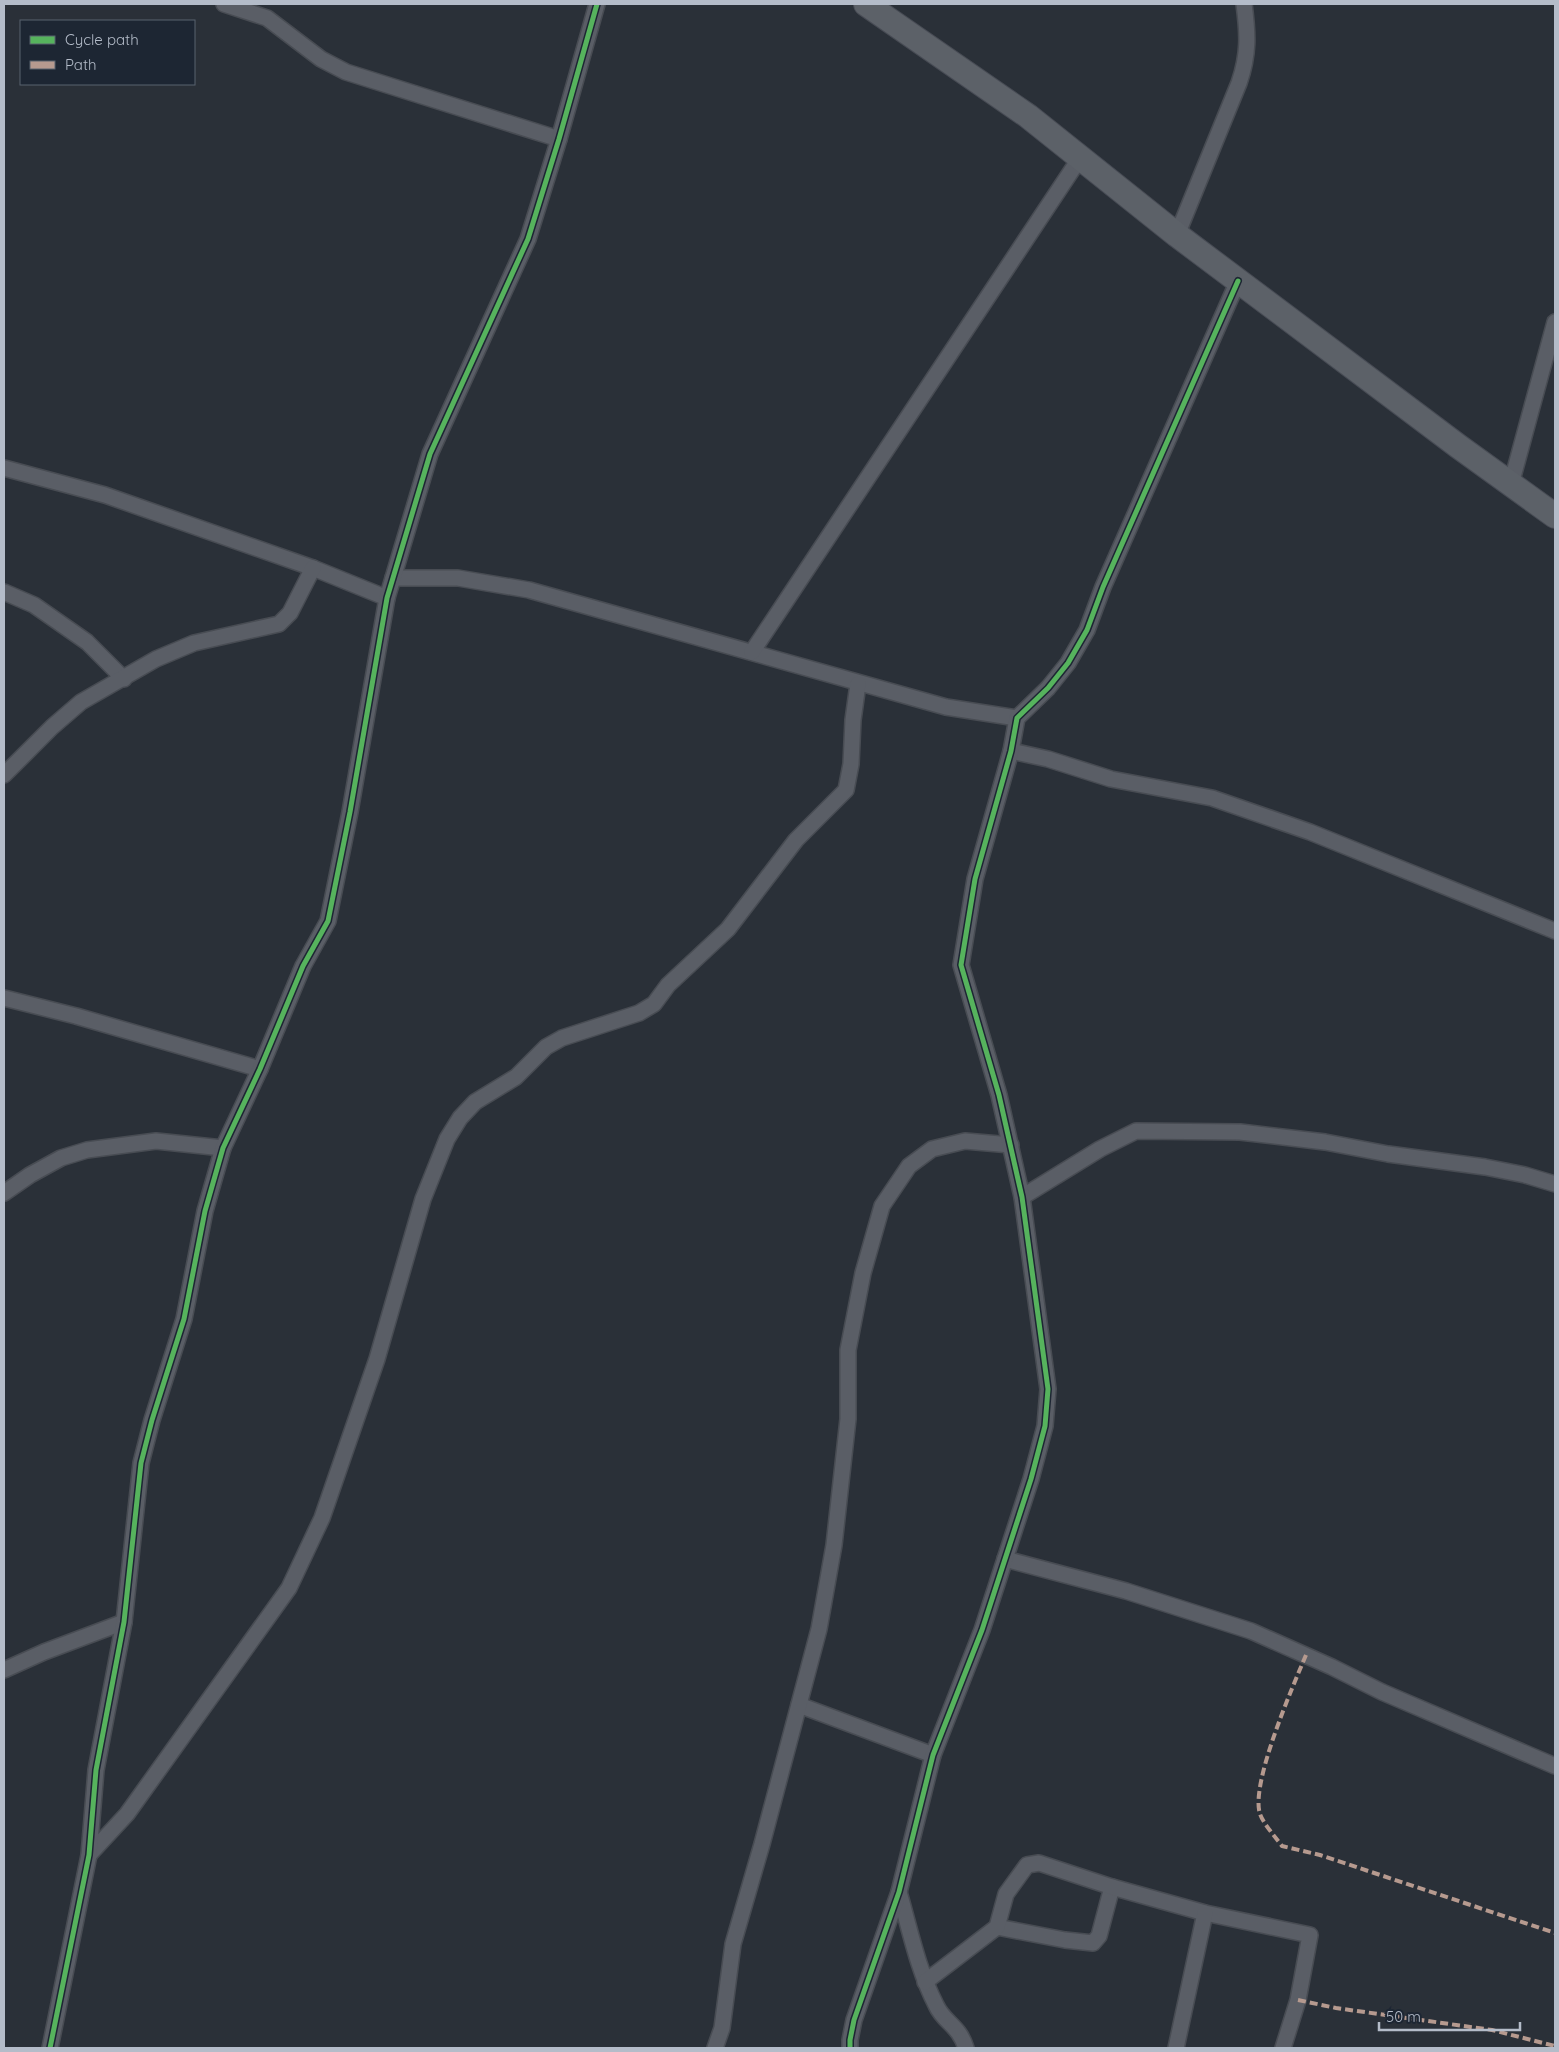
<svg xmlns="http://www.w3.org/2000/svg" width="1559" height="2052" font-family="Quicksand,sans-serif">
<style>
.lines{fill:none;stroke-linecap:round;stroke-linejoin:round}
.minor-casing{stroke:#484c53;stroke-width:18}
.primary-casing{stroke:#484c55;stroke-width:26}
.minor{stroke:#5a5e66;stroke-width:15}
.primary{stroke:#5c6168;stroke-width:24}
.quiet{stroke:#b69a8f;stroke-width:4;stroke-dasharray:8 4;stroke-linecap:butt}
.cycleway-casing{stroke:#1d2633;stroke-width:8}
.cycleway{stroke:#56b35d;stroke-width:5}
</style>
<rect width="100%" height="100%" fill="#2a3038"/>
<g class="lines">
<defs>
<g id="minor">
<polyline points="224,4 267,18 321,59 346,72 559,139"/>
<path d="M1177,235L1239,83C1249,54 1248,34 1244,4"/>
<polyline points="4,468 105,495 313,568 387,598"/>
<polyline points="1511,484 1555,322"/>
<polyline points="393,578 458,578 529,590 946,707 1017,718"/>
<polyline points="4,592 34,605 87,642 124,679"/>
<polyline points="752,652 1080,158"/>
<polyline points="1011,751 1048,759 1111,779 1212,798 1310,832 1555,931"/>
<polyline points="4,775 52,727 81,702 156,659 194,643 279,624 290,613 313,568"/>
<polyline points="4,998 76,1016 260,1069"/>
<polyline points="4,1193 30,1175 61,1158 87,1150 156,1141 223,1148"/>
<polyline points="1022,1197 1100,1149 1136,1131 1240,1132 1325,1142 1388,1154 1485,1167 1525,1175 1555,1184"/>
<polyline points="1005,1559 1126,1591 1251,1631 1332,1667 1382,1692 1555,1766"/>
<polyline points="4,1670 44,1652 124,1622"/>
<polyline points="799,1705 933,1755"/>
<polyline points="89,1855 127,1814 289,1588 322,1518 377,1359 423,1199 447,1139 460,1118 475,1102 516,1077 546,1047 562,1038 639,1013 654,1004 668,985 728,929 796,840 846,790 851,764 853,720 858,684"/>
<path d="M899,1892C910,1930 918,1970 936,2005C944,2023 959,2025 966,2048"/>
<polyline points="997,1927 1065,1940 1093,1943 1099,1936 1112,1887"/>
<polyline points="925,1982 997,1927 1006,1894 1027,1865 1039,1863 1112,1887 1205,1913 1310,1935 1298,2000 1283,2048"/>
<polyline points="50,2048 89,1855 96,1770 124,1622 141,1463 152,1420 184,1319 205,1211 223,1148 260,1069 303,966 328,921 350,812 387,598 430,454 528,239 559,139 597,4"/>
<polyline points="715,2048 722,2028 733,1944 762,1844 819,1629 834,1545 848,1419 848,1350 863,1273 882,1206 909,1166 932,1149 965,1141 1011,1145"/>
<polyline points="850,2048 850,2040 854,2020 899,1892 933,1755 982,1630 1031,1479 1045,1426 1048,1389 1022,1197 999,1095 961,965 975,879 1011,751 1017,718 1048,688 1068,663 1087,630 1103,587 1238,281"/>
<polyline points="1176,2048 1205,1913"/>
</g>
<polyline id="primary" points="866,4 1028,116 1177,235 1458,446 1555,516"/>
</defs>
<use href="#minor" class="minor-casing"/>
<use href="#primary" class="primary-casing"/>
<use href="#minor" class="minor"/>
<use href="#primary" class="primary"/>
<g class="quiet">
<path d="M1306,1655C1293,1686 1250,1784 1260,1814C1263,1823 1276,1838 1282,1846L1320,1855L1555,1933"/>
<polyline points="1298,2000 1336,2008 1492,2030 1555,2046"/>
</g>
<defs>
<g id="cycleway">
<polyline points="50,2048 89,1855 96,1770 124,1622 141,1463 152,1420 184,1319 205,1211 223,1148 260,1069 303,966 328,921 350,812 387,598 430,454 528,239 559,139 597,4"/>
<polyline points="850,2048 850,2040 854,2020 899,1892 933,1755 982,1630 1031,1479 1045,1426 1048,1389 1022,1197 999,1095 961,965 975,879 1011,751 1017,718 1048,688 1068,663 1087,630 1103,587 1238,281"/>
</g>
</defs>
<use href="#cycleway" class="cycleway-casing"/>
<use href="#cycleway" class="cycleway"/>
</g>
<rect width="1559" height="2052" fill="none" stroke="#b4bcc9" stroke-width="10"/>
<rect x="20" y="20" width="175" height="65" fill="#1d2633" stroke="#59626f"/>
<rect x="30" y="36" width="25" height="8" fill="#56b35d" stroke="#59626f"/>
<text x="65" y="45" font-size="15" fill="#b4bcc9">Cycle path</text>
<rect x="30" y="61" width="25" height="8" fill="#b69a8f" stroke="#59626f"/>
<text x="65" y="70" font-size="15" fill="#b4bcc9">Path</text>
<path d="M1379 2022v8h141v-8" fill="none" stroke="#b4bcc9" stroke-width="2.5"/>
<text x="1386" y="2022" font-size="15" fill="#b4bcc9" stroke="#1d2633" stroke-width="4" paint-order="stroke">50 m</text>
</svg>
